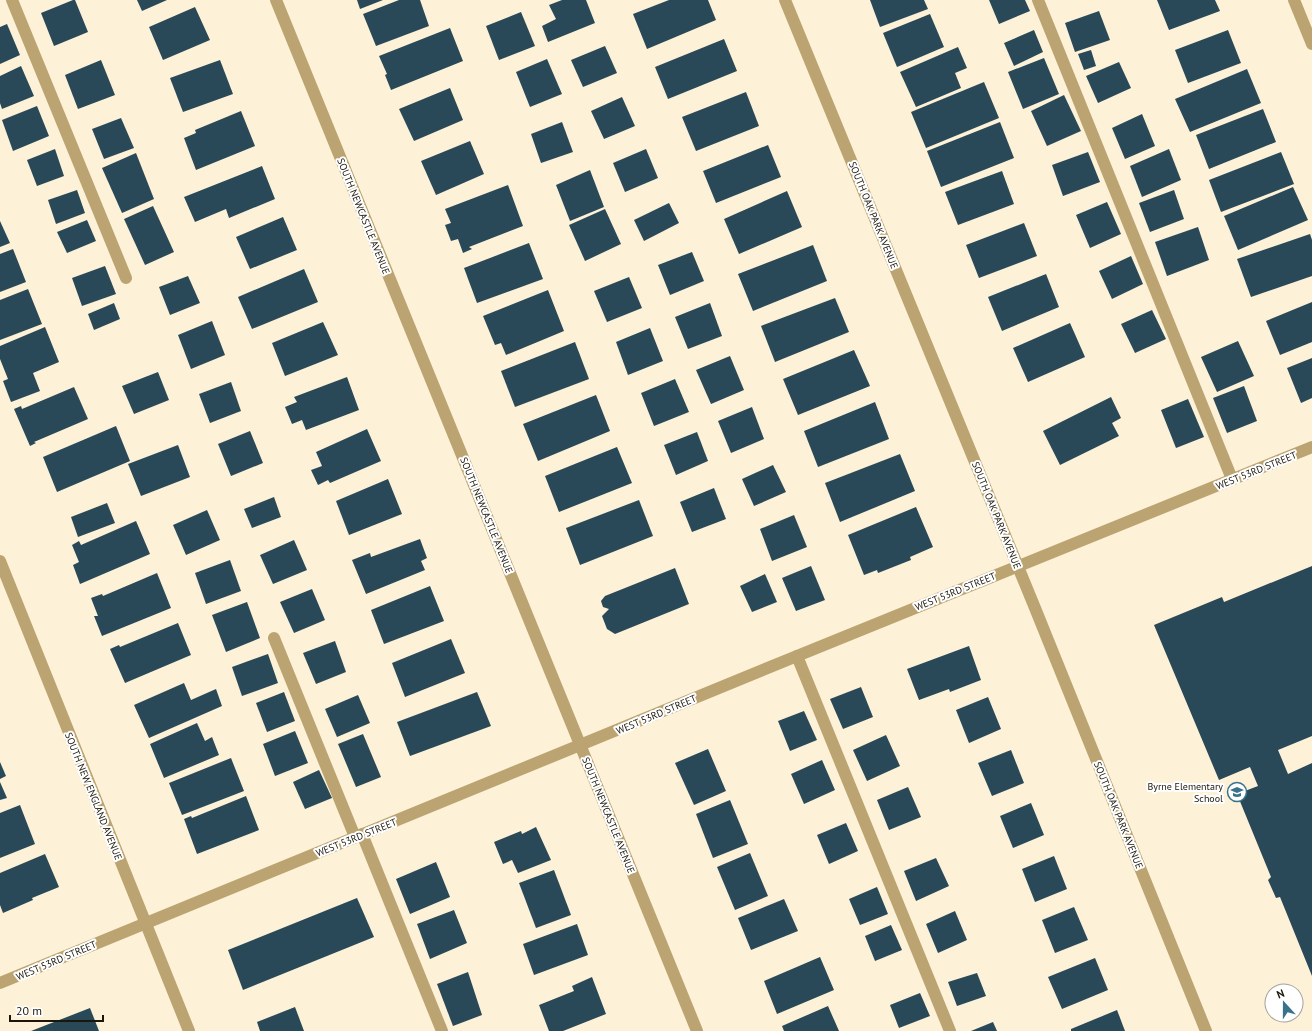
<svg xmlns="http://www.w3.org/2000/svg" width="1312" height="1031" font-family="'PT Sans',sans-serif">
<style>
.building{fill:#294958}
.lines{fill:none;stroke-linecap:round;stroke-linejoin:round}
.minor{stroke:#bba471;stroke-width:12}
.labels{text-anchor:middle;stroke-width:4;stroke-linejoin:round;paint-order:stroke}
.street-label{font-size:10px;fill:#1b160a;stroke:#fff}
.poi-label{font-size:10px;fill:#1b160a;stroke:#fff;text-anchor:end}
</style>
<rect width="100%" height="100%" fill="#fdf1d7"/>
<g class="building">
<polygon points="73,0 75,0 88,32 54,46 41,13"/>
<polygon points="137,0 167,0 142,11"/>
<polygon points="357,0 383,0 360,9"/>
<polygon points="399,0 420,0 429,26 376,46 363,14"/>
<polygon points="562,0 586,0 595,23 548,42 542,26 556,19 549,5"/>
<polygon points="669,0 708,0 716,20 647,49 633,14"/>
<polygon points="870,0 924,0 928,9 880,27"/>
<polygon points="989,0 1025,0 1030,11 999,24"/>
<polygon points="1157,0 1215,0 1220,11 1169,30"/>
<polygon points="195,7 210,40 163,60 149,27"/>
<polygon points="1099,11 1110,40 1075,52 1065,23"/>
<polygon points="521,12 535,46 499,60 486,26"/>
<polygon points="930,14 944,47 897,67 883,33"/>
<polygon points="7,24 20,55 0,64 0,27"/>
<polygon points="450,28 463,61 391,90 385,75 387,74 379,56"/>
<polygon points="1034,30 1043,52 1014,66 1004,43"/>
<polygon points="1228,30 1241,63 1188,83 1175,50"/>
<polygon points="724,39 737,71 668,99 655,67"/>
<polygon points="605,46 617,73 583,87 571,60"/>
<polygon points="958,47 967,68 955,73 961,88 916,107 900,72"/>
<polygon points="1091,50 1096,66 1084,70 1078,54"/>
<polygon points="1044,58 1059,94 1023,109 1008,72"/>
<polygon points="547,59 562,94 530,107 516,72"/>
<polygon points="101,60 115,95 78,109 65,75"/>
<polygon points="220,60 233,94 183,112 170,78"/>
<polygon points="1119,62 1131,88 1098,103 1086,76"/>
<polygon points="21,66 34,96 2,109 0,103 0,76"/>
<polygon points="1247,69 1261,103 1190,132 1175,99"/>
<polygon points="984,82 999,118 926,148 911,112"/>
<polygon points="450,88 463,120 414,141 399,109"/>
<polygon points="746,92 759,126 696,151 682,117"/>
<polygon points="1064,95 1081,131 1047,146 1031,111"/>
<polygon points="622,97 635,126 604,139 591,111"/>
<polygon points="37,106 49,136 13,151 2,120"/>
<polygon points="1263,109 1276,142 1209,169 1196,135"/>
<polygon points="241,111 255,146 196,170 184,138 196,133 195,130"/>
<polygon points="1142,114 1155,146 1125,159 1112,128"/>
<polygon points="121,118 134,148 104,159 92,129"/>
<polygon points="562,122 573,152 541,163 531,134"/>
<polygon points="1000,122 1014,158 941,187 927,151"/>
<polygon points="470,141 484,174 436,195 421,161"/>
<polygon points="768,145 781,177 716,203 703,171"/>
<polygon points="55,149 64,176 37,186 27,160"/>
<polygon points="646,149 658,178 625,192 613,163"/>
<polygon points="1169,149 1181,180 1142,197 1130,166"/>
<polygon points="1088,152 1100,182 1063,196 1052,165"/>
<polygon points="1281,152 1294,184 1221,212 1209,180"/>
<polygon points="136,153 154,199 122,213 102,168"/>
<polygon points="262,166 275,199 229,218 226,209 195,222 184,197"/>
<polygon points="590,170 604,207 570,221 556,185"/>
<polygon points="1002,171 1014,204 958,225 945,192"/>
<polygon points="508,185 523,226 469,247 472,249 463,253 458,239 451,241 445,225 451,223 445,209"/>
<polygon points="1293,187 1308,220 1238,250 1224,216"/>
<polygon points="77,190 85,213 56,224 48,200"/>
<polygon points="1174,190 1184,219 1150,232 1139,203"/>
<polygon points="787,191 802,227 739,254 724,219"/>
<polygon points="1107,202 1121,234 1090,248 1076,215"/>
<polygon points="669,203 679,223 644,241 634,220"/>
<polygon points="153,206 174,252 145,265 124,219"/>
<polygon points="605,209 621,244 585,261 569,225"/>
<polygon points="283,217 297,250 250,269 236,237"/>
<polygon points="87,220 96,241 67,253 57,232"/>
<polygon points="0,221 10,243 0,247"/>
<polygon points="1024,223 1037,256 979,278 966,245"/>
<polygon points="1198,227 1209,260 1167,276 1155,242"/>
<polygon points="1310,234 1312,240 1312,276 1251,297 1237,259"/>
<polygon points="529,243 543,279 477,303 464,268"/>
<polygon points="813,245 827,281 753,311 738,274"/>
<polygon points="13,249 26,282 0,292 0,254"/>
<polygon points="692,252 704,281 670,295 658,265"/>
<polygon points="1131,256 1143,284 1112,299 1099,271"/>
<polygon points="105,266 116,294 82,306 72,278"/>
<polygon points="304,269 318,302 252,329 238,297"/>
<polygon points="1046,274 1059,307 1002,331 988,297"/>
<polygon points="188,276 200,303 170,315 159,287"/>
<polygon points="629,277 642,308 607,322 594,291"/>
<polygon points="28,289 42,324 0,340 0,300"/>
<polygon points="548,290 564,331 506,355 501,343 495,345 483,316"/>
<polygon points="835,298 849,332 775,362 761,326"/>
<polygon points="1312,302 1312,342 1280,355 1266,321"/>
<polygon points="114,303 120,319 94,330 88,314"/>
<polygon points="710,303 722,336 688,349 675,317"/>
<polygon points="1152,310 1166,339 1135,353 1121,324"/>
<polygon points="212,321 225,355 191,369 178,335"/>
<polygon points="323,322 338,355 285,376 272,343"/>
<polygon points="1070,323 1085,357 1028,382 1013,348"/>
<polygon points="45,327 59,362 33,373 40,391 11,402 3,381 8,379 0,359 0,346"/>
<polygon points="650,328 663,361 628,375 616,342"/>
<polygon points="1238,341 1254,376 1217,392 1201,357"/>
<polygon points="575,342 589,379 515,407 501,371"/>
<polygon points="854,350 870,386 798,415 783,379"/>
<polygon points="730,356 744,390 711,404 696,370"/>
<polygon points="1312,358 1312,398 1301,403 1287,368"/>
<polygon points="158,372 169,400 134,414 122,386"/>
<polygon points="347,377 359,410 306,430 302,420 292,424 285,407 297,402 294,397"/>
<polygon points="675,379 689,412 654,426 641,393"/>
<polygon points="231,382 241,411 210,423 199,394"/>
<polygon points="1244,386 1257,421 1227,433 1213,398"/>
<polygon points="74,387 88,419 34,442 36,443 30,446 14,409 21,406 22,409"/>
<polygon points="596,395 610,431 538,461 523,424"/>
<polygon points="1111,397 1121,418 1112,423 1119,436 1060,465 1043,431"/>
<polygon points="1188,399 1204,437 1176,448 1161,410"/>
<polygon points="875,402 889,439 818,467 804,431"/>
<polygon points="752,407 764,439 731,453 718,421"/>
<polygon points="116,426 130,461 57,492 43,457"/>
<polygon points="367,429 381,461 330,483 328,480 318,485 311,470 322,466 316,452"/>
<polygon points="250,431 263,463 231,476 218,444"/>
<polygon points="697,432 708,461 676,475 664,445"/>
<polygon points="178,445 190,477 141,496 128,464"/>
<polygon points="617,447 632,483 559,512 545,476"/>
<polygon points="900,454 915,491 840,522 825,483"/>
<polygon points="773,465 786,492 754,506 742,479"/>
<polygon points="388,479 402,514 349,535 336,501"/>
<polygon points="714,488 726,519 692,532 680,502"/>
<polygon points="274,497 281,517 252,528 244,509"/>
<polygon points="639,500 653,536 580,565 566,528"/>
<polygon points="107,503 115,523 78,537 71,517"/>
<polygon points="916,507 933,547 910,557 911,560 878,573 877,570 864,575 848,535"/>
<polygon points="207,510 220,540 186,555 173,525"/>
<polygon points="794,515 807,547 772,561 760,529"/>
<polygon points="136,521 150,554 80,584 73,565 79,562 72,545 79,541 81,545"/>
<polygon points="420,539 427,558 421,561 425,570 366,594 352,560 370,553 371,557"/>
<polygon points="294,540 307,570 273,584 260,555"/>
<polygon points="230,560 241,591 206,604 195,573"/>
<polygon points="811,566 825,600 796,611 782,578"/>
<polygon points="1312,566 1312,736 1278,750 1288,774 1312,763 1312,976 1280,897 1276,898 1268,880 1271,877 1237,794 1258,786 1250,767 1219,780 1154,625 1222,597 1224,602"/>
<polygon points="675,568 689,604 615,634 607,629 602,616 609,609 603,607 601,601 605,596"/>
<polygon points="157,573 171,608 102,636 94,616 98,616 91,598 102,594 103,596"/>
<polygon points="765,574 777,602 752,612 740,586"/>
<polygon points="430,586 444,621 384,644 371,610"/>
<polygon points="312,589 325,620 294,633 280,602"/>
<polygon points="247,602 260,638 226,652 212,615"/>
<polygon points="178,623 191,655 125,683 110,649 119,645 120,647"/>
<polygon points="451,639 465,673 405,697 392,663"/>
<polygon points="335,641 346,672 316,684 303,653"/>
<polygon points="969,646 981,680 950,692 949,689 919,700 907,669"/>
<polygon points="268,654 278,683 242,696 232,667"/>
<polygon points="184,683 191,700 216,689 222,706 149,738 134,705"/>
<polygon points="861,687 873,717 843,729 830,699"/>
<polygon points="284,692 295,721 267,732 256,703"/>
<polygon points="477,692 491,726 410,756 397,722"/>
<polygon points="358,695 370,723 337,737 325,709"/>
<polygon points="988,697 1001,729 969,743 956,710"/>
<polygon points="804,711 817,740 790,751 778,721"/>
<polygon points="197,723 205,741 212,737 219,755 164,778 150,744"/>
<polygon points="295,731 308,763 275,776 263,744"/>
<polygon points="363,734 381,777 356,787 338,744"/>
<polygon points="886,735 900,766 867,781 853,750"/>
<polygon points="708,749 726,791 694,805 675,763"/>
<polygon points="1011,750 1024,783 992,796 978,763"/>
<polygon points="231,758 244,791 182,815 169,783"/>
<polygon points="822,760 835,790 804,804 791,774"/>
<polygon points="0,762 6,776 0,779"/>
<polygon points="319,770 332,798 305,809 293,782"/>
<polygon points="0,782 7,798 0,800"/>
<polygon points="908,787 921,817 889,830 877,800"/>
<polygon points="246,796 259,830 197,854 184,819 191,816 192,818"/>
<polygon points="730,800 748,844 713,858 696,814"/>
<polygon points="1031,803 1044,835 1013,848 1000,816"/>
<polygon points="20,805 35,844 0,858 0,813"/>
<polygon points="846,823 858,851 829,864 817,835"/>
<polygon points="536,827 551,860 518,873 512,860 503,864 494,842 521,831 522,834"/>
<polygon points="750,853 768,896 735,910 717,867"/>
<polygon points="45,854 59,887 32,898 33,900 3,913 0,905 0,873"/>
<polygon points="1054,856 1067,889 1035,902 1022,869"/>
<polygon points="936,858 949,886 916,901 904,871"/>
<polygon points="436,862 450,897 410,914 396,879"/>
<polygon points="554,870 571,915 536,928 519,883"/>
<polygon points="877,887 888,914 860,925 849,899"/>
<polygon points="357,898 374,937 243,990 228,950"/>
<polygon points="784,899 798,931 751,950 738,918"/>
<polygon points="1074,907 1088,940 1055,953 1042,920"/>
<polygon points="454,910 467,943 430,959 417,924"/>
<polygon points="955,911 967,940 938,953 926,924"/>
<polygon points="577,924 588,955 534,975 523,944"/>
<polygon points="891,925 902,950 875,961 865,936"/>
<polygon points="820,957 834,990 777,1014 764,981"/>
<polygon points="1095,958 1108,990 1062,1009 1048,977"/>
<polygon points="468,972 482,1015 453,1026 437,984"/>
<polygon points="977,973 986,996 957,1006 948,982"/>
<polygon points="592,977 606,1014 563,1031 549,1031 539,1005 574,991 572,986"/>
<polygon points="920,993 930,1016 899,1028 890,1005"/>
<polygon points="828,1006 839,1031 784,1031 782,1026"/>
<polygon points="295,1007 304,1031 260,1031 257,1022"/>
<polygon points="90,1008 99,1031 31,1031"/>
<polygon points="1117,1010 1125,1031 1071,1031 1071,1029"/>
<polygon points="993,1022 997,1031 971,1031"/>
</g>
<g class="lines">
<g class="minor">
<polyline points="12,0 126,278"/>
<polyline points="276,0 697,1031"/>
<polyline points="785,0 1035,608 1206,1031"/>
<polyline points="1038,0 1232,479"/>
<polyline points="1294,0 1312,44"/>
<polyline points="0,561 189,1031"/>
<polyline points="274,638 355,837"/>
<polyline points="797,656 950,1031"/>
<polyline points="362,834 442,1031"/>
<polyline points="0,983 797,656 1312,447"/>
</g>
</g>
<defs>
<symbol id="school-ring" viewBox="-11 -11 22 22"><circle r="9.5" fill="#fff" stroke="#38728b" stroke-width="1.5"/><path d="M0-5L7-2L0 1L-7-2ZM-4 1L0 2.5L4 1V4Q0 6-4 4Z" fill="#38728b"/></symbol>
</defs>
<g fill-rule="evenodd">
<use href="#school-ring" x="1226" y="781" width="22" height="22"/>
</g>
<g class="labels">
<g class="street-label">
<text transform="translate(874 215) rotate(68)" y="4">SOUTH OAK PARK AVENUE</text>
<text transform="translate(364 216) rotate(68)" y="4">SOUTH NEWCASTLE AVENUE</text>
<text transform="translate(1256 470) rotate(-22)" y="4">WEST 53RD STREET</text>
<text transform="translate(487 515) rotate(68)" y="4">SOUTH NEWCASTLE AVENUE</text>
<text transform="translate(997 515) rotate(68)" y="4">SOUTH OAK PARK AVENUE</text>
<text transform="translate(955 591) rotate(-22)" y="4">WEST 53RD STREET</text>
<text transform="translate(656 714) rotate(-23)" y="4">WEST 53RD STREET</text>
<text transform="translate(94 796) rotate(68)" y="4">SOUTH NEW ENGLAND AVENUE</text>
<text transform="translate(609 815) rotate(68)" y="4">SOUTH NEWCASTLE AVENUE</text>
<text transform="translate(1119 815) rotate(68)" y="4">SOUTH OAK PARK AVENUE</text>
<text transform="translate(356 837) rotate(-22)" y="4">WEST 53RD STREET</text>
<text transform="translate(56 960) rotate(-23)" y="4">WEST 53RD STREET</text>
</g>
<g class="poi-label">
<text x="1223" y="790">Byrne Elementary<tspan x="1223" dy="12">School</tspan></text>
</g>
</g>
<g transform="translate(1284 1003) rotate(339)"><circle r="19" fill="#ffffff" stroke="#a4a29d"/>
<path d="M0-3L7 15L0 10L-7 15Z" fill="#38728b"/>
<text y="-6" font-size="11" font-weight="bold" text-anchor="middle" fill="#1b160a">N</text>
</g>
<path d="M10 1015v6h93v-6" fill="none" stroke="#1b160a" stroke-width="2"/>
<text x="16" y="1015" font-size="12" fill="#1b160a" stroke="#ffffff" stroke-width="3" paint-order="stroke">20 m</text>
</svg>
